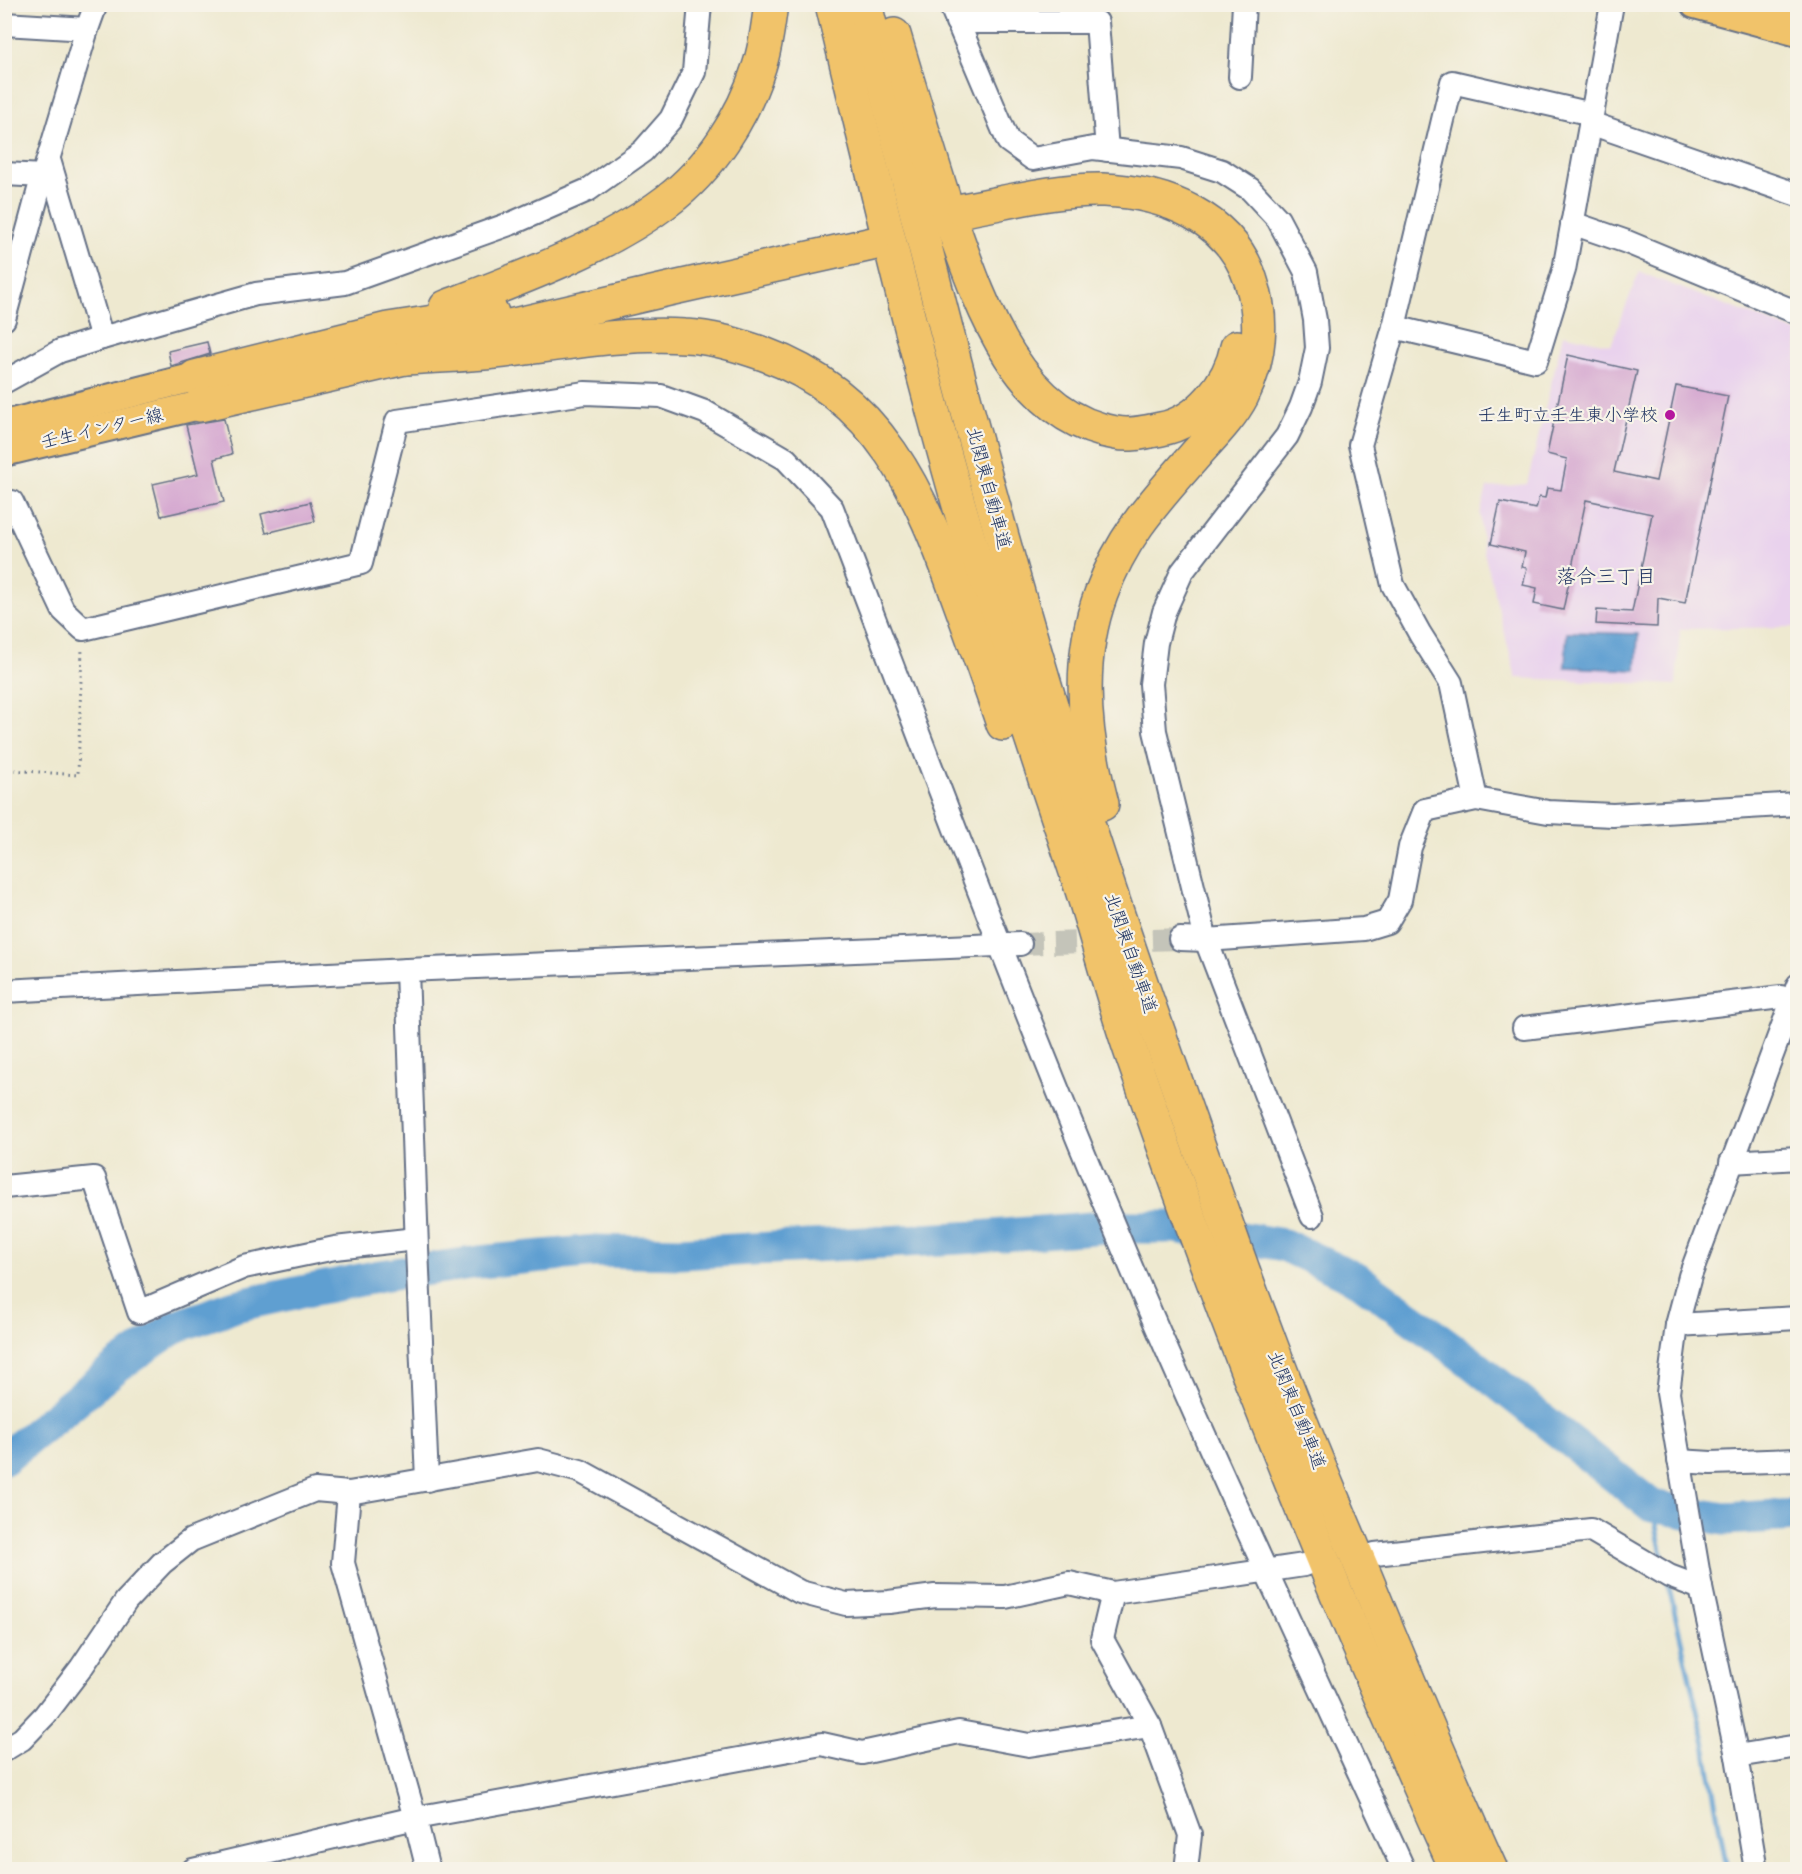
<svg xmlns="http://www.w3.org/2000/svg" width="1802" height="1874" font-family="'Comic Neue','Klee One',sans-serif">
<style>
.built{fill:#e9d2ed}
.water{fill:#5e9fd1;stroke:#3c6798;stroke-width:1.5}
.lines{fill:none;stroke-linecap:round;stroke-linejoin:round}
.stream{stroke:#5e9fd1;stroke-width:5}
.river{stroke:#5e9fd1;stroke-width:33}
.building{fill:#d5a8d0}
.minor-tunnel{stroke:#c4c4b9;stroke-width:22;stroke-dasharray:22 11;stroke-linecap:butt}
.minor-casing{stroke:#657086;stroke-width:26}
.major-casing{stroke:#657086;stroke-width:32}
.highway-casing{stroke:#657086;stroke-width:36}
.path{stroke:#657086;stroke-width:3;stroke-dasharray:1.5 4.5;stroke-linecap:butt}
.minor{stroke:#fff;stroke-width:22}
.major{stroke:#f1c36a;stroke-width:28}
.highway{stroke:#f1c36a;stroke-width:33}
.poi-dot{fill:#b5179e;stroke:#f7f3e8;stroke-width:2}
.labels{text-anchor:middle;stroke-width:4.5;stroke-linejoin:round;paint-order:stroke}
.poi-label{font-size:18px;fill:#1b2f5e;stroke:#f7f3e8;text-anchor:end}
.street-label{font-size:18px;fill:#1b2f5e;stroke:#f7f3e8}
.neighbourhood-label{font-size:20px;fill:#1b2f5e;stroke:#f7f3e8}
</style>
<rect width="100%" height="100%" fill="#f7f3e8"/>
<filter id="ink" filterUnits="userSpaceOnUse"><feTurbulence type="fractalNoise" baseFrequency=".0167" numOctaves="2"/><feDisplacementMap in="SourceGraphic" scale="12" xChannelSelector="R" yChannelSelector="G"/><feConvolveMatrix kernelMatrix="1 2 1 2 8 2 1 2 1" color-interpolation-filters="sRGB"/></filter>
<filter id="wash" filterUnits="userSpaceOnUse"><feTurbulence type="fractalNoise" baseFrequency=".008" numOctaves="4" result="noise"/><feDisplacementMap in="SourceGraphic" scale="24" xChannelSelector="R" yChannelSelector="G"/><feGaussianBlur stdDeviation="1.35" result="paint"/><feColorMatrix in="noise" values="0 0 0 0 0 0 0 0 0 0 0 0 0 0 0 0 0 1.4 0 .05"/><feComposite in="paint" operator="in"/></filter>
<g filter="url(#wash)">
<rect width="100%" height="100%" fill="#eee9d0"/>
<polygon class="built" points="1639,272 1797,332 1797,627 1680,629 1676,685 1516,678 1483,548 1480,514 1487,488 1527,484 1563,334 1611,345"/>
<polygon class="water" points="1567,632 1638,634 1636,670 1565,667"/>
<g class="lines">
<g class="stream">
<polyline points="1652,1506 1664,1565"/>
<polyline points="1668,1583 1705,1745 1727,1870"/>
</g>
<polyline class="river" points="4,1459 119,1365 175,1327 235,1306 281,1296 380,1276 479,1262 597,1251 679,1253 978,1237 1105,1227 1175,1227 1284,1245 1359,1280 1468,1360 1652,1506 1724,1519 1798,1515"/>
</g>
<g id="blocks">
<g class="building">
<polygon points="207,342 210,354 171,366 168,351"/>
<polygon points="1568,355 1637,371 1614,472 1656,481 1676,386 1728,396 1685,603 1658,598 1657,627 1596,624 1597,610 1632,612 1652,514 1586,500 1563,610 1534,604 1537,588 1523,585 1527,568 1522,567 1525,552 1491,544 1500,502 1536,509 1539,497 1545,498 1547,488 1561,490 1567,459 1547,454"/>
<polygon points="224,419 232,454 214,459 224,502 161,516 153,484 198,474 186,425"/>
<polygon points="310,502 315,521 266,533 261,514"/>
</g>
</g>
</g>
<g filter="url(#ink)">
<use href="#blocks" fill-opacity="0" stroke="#657086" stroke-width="1.5"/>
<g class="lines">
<polyline class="minor-tunnel" points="1020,944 1180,939"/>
<defs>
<g id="minor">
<polyline points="950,4 1008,141 1033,159 1093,148 1181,158 1222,171 1250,189 1278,219 1306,272 1315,320 1317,348 1310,382 1301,407 1287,436 1182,572 1164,612 1156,643 1151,684 1155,731 1206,940 1312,1216"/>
<polyline points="957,22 1097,22 1107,150"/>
<polyline points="4,24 87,29"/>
<polyline points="1240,77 1244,4"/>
<polyline points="1590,123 1798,195"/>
<polyline points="49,160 102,338"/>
<polyline points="4,174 44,176"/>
<polyline points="1572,223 1627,242 1798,313"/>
<polyline points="4,319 38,193 87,29 96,4"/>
<polyline points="1394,327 1452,82 1592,114"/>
<polyline points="4,382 60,351 102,338 256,294 345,283 515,222 588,190 643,151 671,119 694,72 700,4"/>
<path d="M4,503L12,502L63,610L83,629L361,563L397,421L585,393L661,396L705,412L786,459L832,508C932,769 1030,1031 1140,1288C1224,1484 1315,1676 1404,1870"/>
<polyline points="1476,799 1451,683 1420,634 1393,585 1360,445 1394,327 1536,361 1564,270 1612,4"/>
<polyline points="1180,939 1206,940 1364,929 1387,922 1400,900 1410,847 1425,810 1476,799 1548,812 1613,815 1798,804"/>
<polyline points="407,970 417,1248 427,1480"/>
<polyline points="4,991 407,970 1020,944"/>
<polyline points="1524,1028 1781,997 1791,1004 1798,1003"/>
<polyline points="1731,1162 1798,1158"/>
<polyline points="4,1187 94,1178 139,1312 244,1267 335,1248 416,1239"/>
<polyline points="1677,1325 1798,1318"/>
<polyline points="1679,1461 1711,1463 1798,1460"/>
<polyline points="349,1493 343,1563 415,1818 428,1870"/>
<polyline points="1375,1554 1591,1530 1669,1576 1701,1588"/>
<polyline points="1113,1593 1102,1639 1150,1726 1190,1835 1186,1870"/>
<polyline points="4,1750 22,1739 45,1715 81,1668 126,1601 162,1563 191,1540 315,1490 349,1493 538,1460 580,1471 800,1592 846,1604 889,1602 935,1596 1005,1597 1069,1583 1113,1593 1304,1565"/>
<polyline points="1737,1756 1798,1746"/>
<polyline points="193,1870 415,1818 822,1744 862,1753 959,1732 1029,1745 1150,1726"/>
<polyline points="1756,1870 1737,1756 1701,1588 1668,1393 1677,1325 1690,1276 1798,985"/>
</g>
<g id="major">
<polyline points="1695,4 1798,32"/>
<polyline points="1778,4 1798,10"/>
<polyline points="4,425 195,377"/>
<polyline points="4,452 200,405"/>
</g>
<g id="highway">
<path d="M832,4C878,194 922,384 978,570C1010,678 1047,784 1082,890C1100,947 1114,1005 1134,1061C1228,1335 1337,1605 1457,1870"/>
<path d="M865,4C925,251 987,498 1062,741C1106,886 1157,1029 1208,1172C1226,1222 1243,1272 1262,1321C1294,1408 1330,1493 1366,1578C1406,1676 1447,1774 1491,1870"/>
<path d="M894,35C912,96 930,157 950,218C979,300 1016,417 1116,433C1131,436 1146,432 1161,429C1199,422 1230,383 1237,347"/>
<path d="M963,210C1009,202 1056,189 1103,190C1165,192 1231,218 1251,281C1264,319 1260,360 1242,396C1231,417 1213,435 1197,453C1156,500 1123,534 1101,594C1076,661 1084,737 1102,804"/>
<path d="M446,307C519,279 605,248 667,201C710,169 743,117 759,67C766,47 768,25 771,4"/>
<path d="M405,358C435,356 465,355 495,352C558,345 621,332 685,336C712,337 738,345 764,354C880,396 921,493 959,600C974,641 989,683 1003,724"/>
<polyline points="195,377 388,329 492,313"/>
<polyline points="200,405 405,358 492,330 669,289 872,244"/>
</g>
</defs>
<use href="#minor" class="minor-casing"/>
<use href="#major" class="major-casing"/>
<use href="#highway" class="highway-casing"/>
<polyline class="path" points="4,765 12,770 78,775 82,648"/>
<use href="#minor" class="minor"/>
<use href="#major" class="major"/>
<use href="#highway" class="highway"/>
</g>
</g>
<circle class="poi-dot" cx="1670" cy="415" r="6"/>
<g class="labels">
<g class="poi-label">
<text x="1658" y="421">壬生町立壬生東小学校</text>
</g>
<g class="street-label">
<text transform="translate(102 428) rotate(-13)" y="6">壬生インター線</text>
<text transform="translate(989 488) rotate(75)" y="6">北関東自動車道</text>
<text transform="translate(1131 953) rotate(71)" y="6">北関東自動車道</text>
<text transform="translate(1297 1410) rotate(68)" y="6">北関東自動車道</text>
</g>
<g class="neighbourhood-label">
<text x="1606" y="583">落合三丁目</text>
</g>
</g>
<rect width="1802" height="1874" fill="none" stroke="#f7f3e8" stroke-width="24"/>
</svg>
